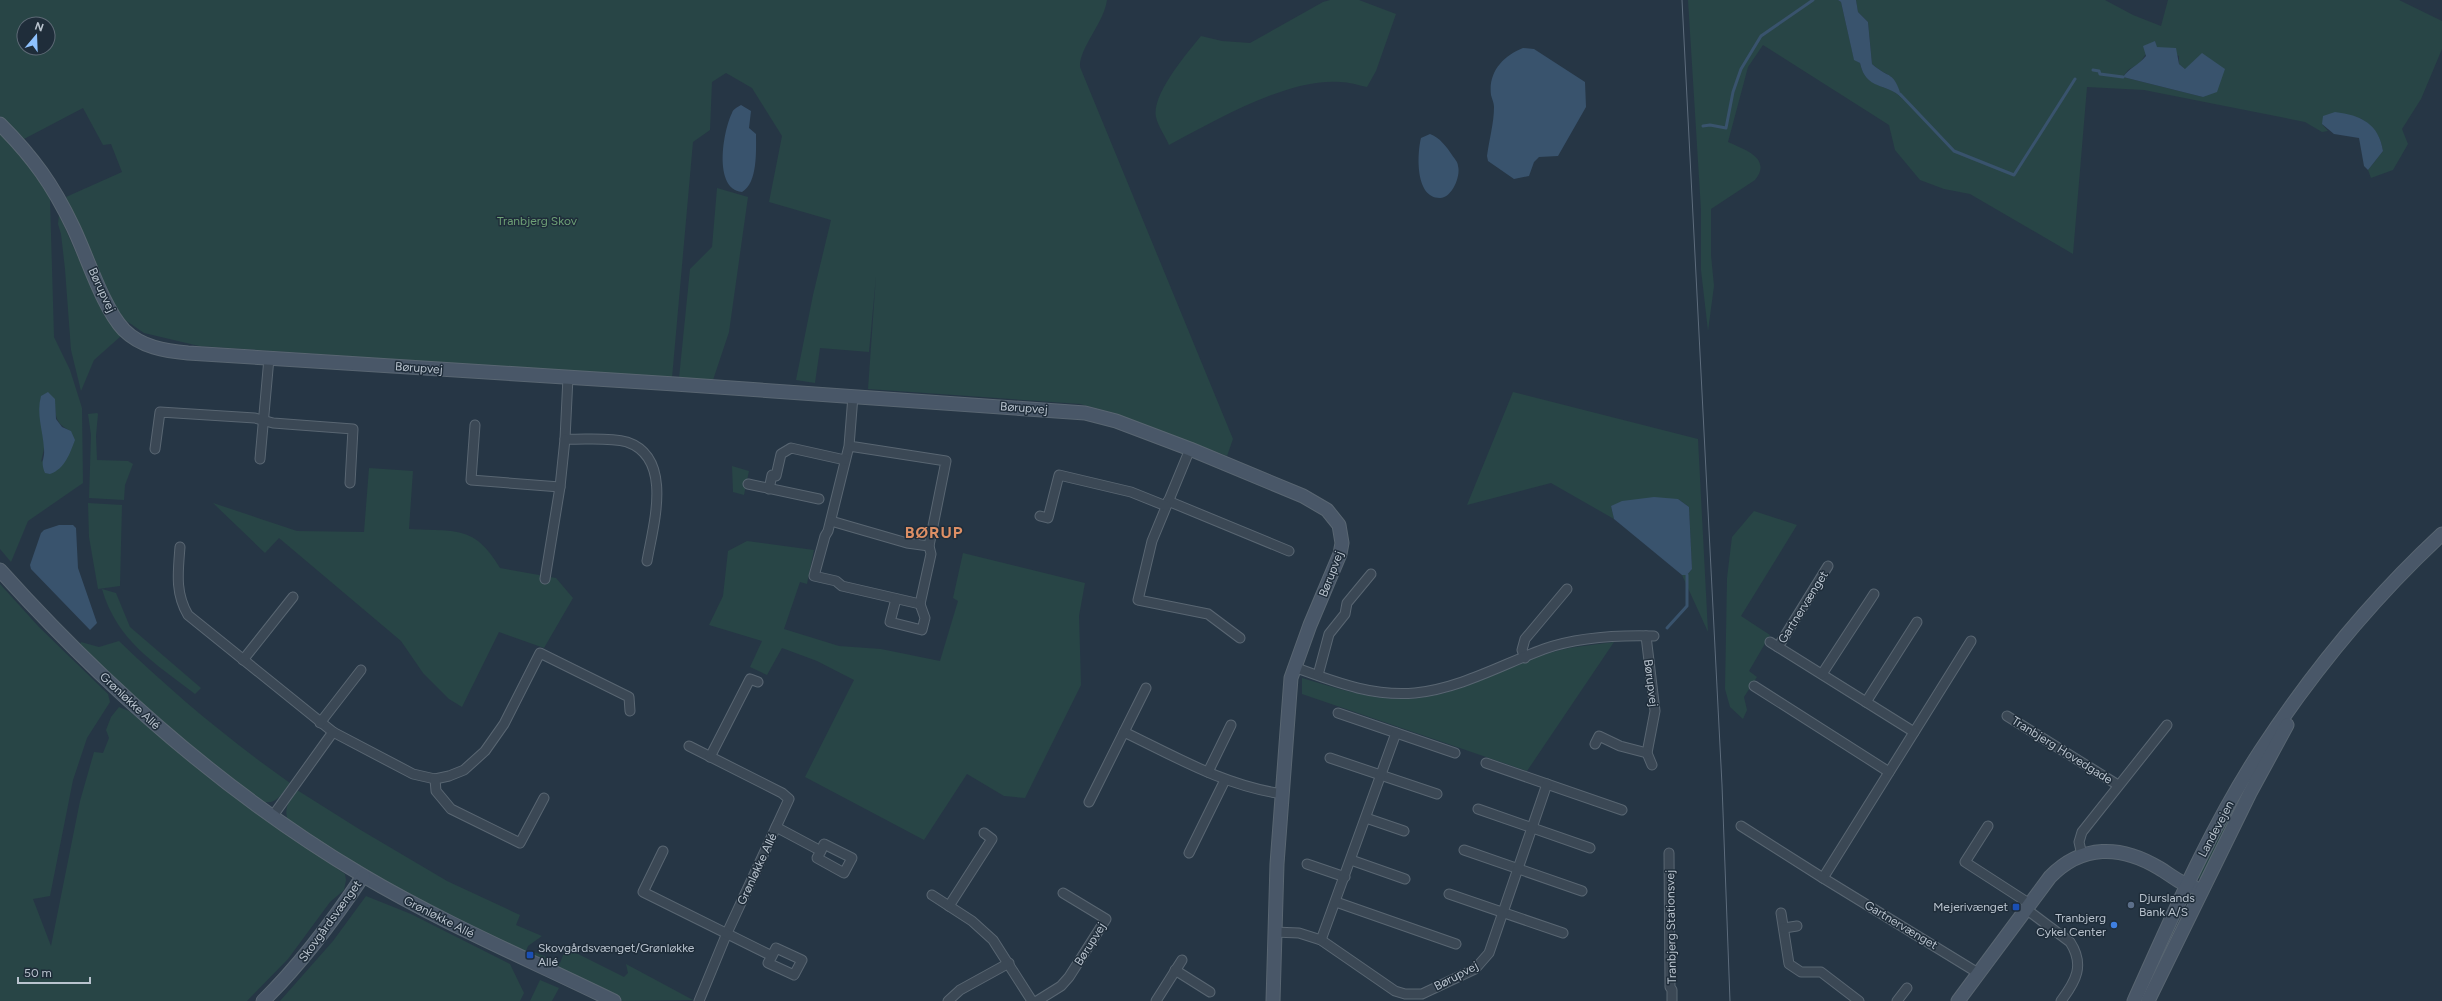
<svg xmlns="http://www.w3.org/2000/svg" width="2442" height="1001" font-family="Figtree,sans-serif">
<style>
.green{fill:#284546;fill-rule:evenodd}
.water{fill:#39536d}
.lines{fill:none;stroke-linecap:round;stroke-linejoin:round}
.stream{stroke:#39536d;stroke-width:3}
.street-casing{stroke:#596672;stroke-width:11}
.secondary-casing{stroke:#596672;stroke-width:15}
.street{stroke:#3b4855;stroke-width:9}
.secondary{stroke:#495768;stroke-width:13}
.tram{stroke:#5d6c7c;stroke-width:1}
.service-dot{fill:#5c6f8a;stroke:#1f2d3a;stroke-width:1.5}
.transit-dot{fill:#1a4fb4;stroke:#1f2d3a;stroke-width:1.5}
.shop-dot{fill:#3f7fe0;stroke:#1f2d3a;stroke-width:1.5}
.labels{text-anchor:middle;stroke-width:3;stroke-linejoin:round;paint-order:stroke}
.park-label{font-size:12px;fill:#6ea076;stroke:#1f2d3a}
.street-label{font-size:12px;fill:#b9c3ce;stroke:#1f2d3a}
.poi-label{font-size:12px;fill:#b9c3ce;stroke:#1f2d3a;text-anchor:start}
.district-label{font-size:16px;font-weight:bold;letter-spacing:1px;fill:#dd8f65;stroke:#1f2d3a}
</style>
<rect width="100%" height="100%" fill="#263645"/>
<g class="green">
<path d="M0,0H1107C1104,23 1079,48 1080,67L1233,439L1227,456L1114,413L1080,404L868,389L876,276L869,352L820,348L815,383L796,380L813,295L831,220L769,202L782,136L752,88L726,73L712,82L710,130L693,142L672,378L199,346L144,333L125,320L112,303L66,197L122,172L111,144L103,145L83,108L24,139L0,116ZM24,24H48V48H24Z"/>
<path d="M1330,0H1359L1396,14L1376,71L1367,87C1358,85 1349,82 1340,82C1287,78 1215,121 1169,145C1165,136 1158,126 1156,117C1151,95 1188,52 1201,36L1222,41L1250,43L1323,2Z"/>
<path d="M1688,0H1838L1841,2L1854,59L1860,63C1866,90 1885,82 1901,97C1893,70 1889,79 1872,64L1868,22L1858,12L1856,0H2105L2133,15L2161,26L2168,0H2399L2442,21V49L2421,99L2402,129L2408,144L2393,170L2371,178L2368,170L2383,151C2380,134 2374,128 2360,118L2322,124L2328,131L2322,132L2305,122L2144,90L2087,87L2073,254L1970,194L1944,189L1920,180L1895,150L1889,125L1763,45L1748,67L1728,142C1743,149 1773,158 1755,180L1711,209V255L1714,286L1708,331L1701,270V210ZM2155,41L2156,47L2179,56V64L2185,69L2203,97L2123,77L2128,70L2139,64Z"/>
<path d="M0,132L28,160L50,199L54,337L70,370L82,408L83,483L28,521L11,562L0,549ZM55,399C55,415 55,424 71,431L41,462Z"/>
<polygon points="717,188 748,197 729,332 713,380 679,378 690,269 712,247"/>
<polygon points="59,215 103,313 121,336 94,360 81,391 71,350 65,269 61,234 58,224"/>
<polygon points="1513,392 1698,439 1708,632 1682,575 1687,575 1692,569 1689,507 1678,499 1611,506 1614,519 1551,483 1467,505"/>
<polygon points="97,413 98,414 96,436 97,460 128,461 133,464 125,485 124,500 89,498 91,435 88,414"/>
<polygon points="732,466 749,471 744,495 733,492"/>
<path d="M369,468L413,471L409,529C455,532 474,524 500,568L556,578L573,598L544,648L499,632L462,707L449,699L423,673L401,641L279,538L265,553L213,503L297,531L364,532Z"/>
<polygon points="88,503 122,505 120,586 98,589 89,537"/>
<polygon points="1754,511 1797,525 1741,616 1770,635 1749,671 1757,677 1744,697 1747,710 1743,719 1730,707 1725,689 1727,578 1732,537"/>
<polygon points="747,541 814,550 807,584 800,582 784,629 839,646 881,649 940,661 958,601 953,598 963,553 1085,583 1079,616 1081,685 1025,798 1004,796 967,774 924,840 805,777 854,680 817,661 782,648 767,675 750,667 762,641 709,625 723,596 728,551"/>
<polygon points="0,584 39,627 108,694 110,702 87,738 73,780 50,896 33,899 51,946 80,801 94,752 103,753 109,738 106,730 111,717 119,707 129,711 223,789 345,874 346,880 344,890 330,902 288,959 247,1001 0,1001"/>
<path d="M102,589L116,593L130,627L201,688L195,694C155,663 117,641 102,589Z"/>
<path d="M119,641C173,693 229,740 290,783C275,806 269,807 247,793L138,703L80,645L81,642L99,647Z"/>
<path d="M1614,642L1527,771L1302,694V678C1336,688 1368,699 1403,699C1457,699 1503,667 1553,652C1573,646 1594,645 1614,642Z"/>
<polygon points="2264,752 2202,878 2197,878 2196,873"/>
<path d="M297,790L359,829L447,881L520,915L516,925L542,936L528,946L525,954L449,917L363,869L288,820C283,808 290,800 297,790Z"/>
<polygon points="366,896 411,914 510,964 524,993 520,1001 280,1001 333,941"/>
<polygon points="566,948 624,977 628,973 626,964 693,1000 623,1001 540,961 529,953 530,950 560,963"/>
<polygon points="540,980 559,988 552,1001 530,1001"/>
</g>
<g class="water">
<path d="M1838,0H1856L1858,12L1868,22L1872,64C1890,80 1893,69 1902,98C1886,82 1866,91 1860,63L1854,60L1841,2Z"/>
<path d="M2155,41L2157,47L2176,48L2179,64L2185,69L2202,53L2225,69L2217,92L2203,97L2123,77C2129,68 2139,65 2146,56L2143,46Z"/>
<path d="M1523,48L1534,49L1585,82L1586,107L1558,156L1539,157L1534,162L1529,176L1514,179L1488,161L1487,156C1489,140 1494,123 1494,107C1494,103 1492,99 1491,95C1488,72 1503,56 1523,48Z"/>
<path d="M741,105L751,111L749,128L756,134C756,150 758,183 742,192C713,189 723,131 732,113C733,109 738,107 741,105Z"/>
<path d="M2335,112C2361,115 2379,124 2383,151L2368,170L2364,166L2359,138L2334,134L2322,124L2323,116Z"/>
<path d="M1430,134C1439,137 1447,147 1452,155C1454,158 1458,162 1458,166C1461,176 1452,198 1440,198C1415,198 1417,154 1421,138Z"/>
<path d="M48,392L55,399L56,419L62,427L71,431L75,440C70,453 65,469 50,474L45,473C40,460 45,460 44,449C43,430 36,414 41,396Z"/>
<polygon points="1654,497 1678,499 1689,507 1692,569 1687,575 1682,575 1614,519 1611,506 1622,501"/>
<polygon points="59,525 73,525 76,528 78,568 97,623 90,630 31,569 30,565 41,533 44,530"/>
</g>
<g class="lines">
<g class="stream">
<polyline points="2093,70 2099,71 2100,74 2123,77"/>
<polyline points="1900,94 1954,151 2014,175 2075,79"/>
<polyline points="1703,126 1710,125 1726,128 1733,92 1741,69 1761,36 1813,0"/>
<polyline points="1667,628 1687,606 1687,575"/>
</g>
<defs>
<g id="street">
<path d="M568,377L565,439C584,440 608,437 627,442C674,458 653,526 647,561"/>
<polyline points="475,425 471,480 560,487"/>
<polyline points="849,446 946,461 929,546 931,554 920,604 842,586 836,581 814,576 825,536 828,531 849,446 853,396"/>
<polyline points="155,449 160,412 255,418 273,423 353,429 350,483"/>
<polyline points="1190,449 1152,541 1138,600 1208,614 1240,638"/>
<polyline points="260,459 269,358"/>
<polyline points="748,484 819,499"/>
<polyline points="769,489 772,475 776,476 781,454 791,448 845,460"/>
<polyline points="1168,501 1289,551"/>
<polyline points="1040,516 1048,518 1059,475 1131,492 1166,506"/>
<polyline points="831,521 907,543 929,546"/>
<path d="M180,547C178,572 175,593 188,615L333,732L413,774L435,779L449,776L464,770L485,751L504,724L540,653L629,697L630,711"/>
<polyline points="545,579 560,487 565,439"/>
<polyline points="896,599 890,622 922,630 925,618 920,604"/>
<polyline points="1646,636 1655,711 1647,753 1652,765"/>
<polyline points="1971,641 1823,878 1978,973"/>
<polyline points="1770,642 1914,732"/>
<polyline points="1778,647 1828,566"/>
<polyline points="1525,658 1522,650 1525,639 1567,589"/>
<polyline points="243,660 293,597"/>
<path d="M1294,667C1333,681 1372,697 1415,693C1461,688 1501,665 1544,649C1578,637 1618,635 1654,636"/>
<polyline points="1822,674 1874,594"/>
<polyline points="1318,675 1329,634 1345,614 1347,603 1371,574"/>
<polyline points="1754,686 1889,772"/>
<polyline points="1866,702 1917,622"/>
<polyline points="1338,713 1455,753"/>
<polyline points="2007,716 2118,785"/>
<polyline points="320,723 361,670"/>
<path d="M1124,732C1176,757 1225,786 1283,794"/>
<polyline points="1595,744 1599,736 1620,746 1647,753"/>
<polyline points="689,746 782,793 789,799 727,933 699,1001"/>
<polyline points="710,757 750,679 758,682"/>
<polyline points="1330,758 1437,794"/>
<polyline points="1486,763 1622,810"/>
<polyline points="1208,772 1231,725"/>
<polyline points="435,779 436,791 451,809 520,843 544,798"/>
<polyline points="1089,802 1146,688"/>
<polyline points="1478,809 1590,848"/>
<polyline points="272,817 333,732"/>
<polyline points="1366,818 1404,831"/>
<polyline points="1741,826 1823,878"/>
<polyline points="1988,826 1965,862 2030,904"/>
<polyline points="776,827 821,851 824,844 852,858 844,873 817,858 821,851"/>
<polyline points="1464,850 1582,891"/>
<polyline points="663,851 643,892 772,956 776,948 802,960 794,975 768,963 772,956"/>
<polyline points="1189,853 1225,780"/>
<polyline points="1669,853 1670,987 1672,990 1672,1001"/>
<polyline points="2082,855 2079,842 2082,832 2167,725"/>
<polyline points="1351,860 1405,879"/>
<polyline points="1307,864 1345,877"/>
<polyline points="1449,894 1563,933"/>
<polyline points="932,895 972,921 993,940 1032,1001"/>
<polyline points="1336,902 1456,944"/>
<polyline points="949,906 992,839 984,833"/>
<path d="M2026,909L2070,942C2085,965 2076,981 2061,1001"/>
<polyline points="1781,913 1789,964 1801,972 1821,972 1859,1001"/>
<polyline points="1784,928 1797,926"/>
<polyline points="1274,932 1299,933 1321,940 1395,991 1405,994 1422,994 1475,969 1489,953 1547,784"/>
<polyline points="1321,940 1396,733"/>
<polyline points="1175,970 1210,992"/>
<polyline points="948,1001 960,990 1009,963"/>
<polyline points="1037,1001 1061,986 1069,977 1106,919 1063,893"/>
<polyline points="1156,1001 1182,960"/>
<polyline points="1897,1001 1907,988"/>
</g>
<g id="secondary">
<path d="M0,124C33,157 53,185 73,227C87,256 103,308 124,330C141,347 165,351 188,353L675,384L1085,413L1116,421L1190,449L1303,496L1327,510L1339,525L1342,543L1340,554L1310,625L1291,678L1277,864L1273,1001"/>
<path d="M0,570C106,688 226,794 362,875C443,923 530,960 614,1001"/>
<path d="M263,1001C302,963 333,921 363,876"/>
<path d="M1958,1001L2050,877C2082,844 2121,845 2159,868C2171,875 2180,884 2194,887"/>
<path d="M2134,1001C2173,915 2210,828 2261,750C2313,671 2373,598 2442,534"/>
<polyline points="2148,1001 2250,793 2287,725"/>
</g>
</defs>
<use href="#street" class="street-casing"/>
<use href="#secondary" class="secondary-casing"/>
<use href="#street" class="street"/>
<use href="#secondary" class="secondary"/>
<polyline class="tram" points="1682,0 1722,785 1730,1001"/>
</g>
<circle class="service-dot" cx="2131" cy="905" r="4"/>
<g class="transit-dot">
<rect x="2012" y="903" width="8" height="8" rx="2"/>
<rect x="526" y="951" width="8" height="8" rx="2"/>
</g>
<circle class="shop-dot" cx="2114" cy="925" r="4"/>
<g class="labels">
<g class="park-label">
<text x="537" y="225">Tranbjerg Skov</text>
</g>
<g class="street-label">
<text transform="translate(102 290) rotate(65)" y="4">Børupvej</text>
<text transform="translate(419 368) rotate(4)" y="4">Børupvej</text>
<text transform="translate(1024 408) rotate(4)" y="4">Børupvej</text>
<text transform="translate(1331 574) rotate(-69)" y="4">Børupvej</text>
<text transform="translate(1803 607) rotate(-58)" y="4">Gartnervænget</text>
<text transform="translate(1651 683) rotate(83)" y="4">Børupvej</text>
<text transform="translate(130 701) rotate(43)" y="4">Grønløkke Allé</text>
<text transform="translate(2062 750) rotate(32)" y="4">Tranbjerg Hovedgade</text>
<text transform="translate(2216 829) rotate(-62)" y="4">Landevejen</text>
<text transform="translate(757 869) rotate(-65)" y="4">Grønløkke Allé</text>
<text transform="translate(439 917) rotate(27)" y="4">Grønløkke Allé</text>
<text transform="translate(330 921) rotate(-54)" y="4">Skovgårdsvænget</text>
<text transform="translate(1901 925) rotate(31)" y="4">Gartnervænget</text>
<text transform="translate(1671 927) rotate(-91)" y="4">Tranbjerg Stationsvej</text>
<text transform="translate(1090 944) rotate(-58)" y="4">Børupvej</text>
<text transform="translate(1456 976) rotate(-28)" y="4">Børupvej</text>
</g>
<g class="poi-label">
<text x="2139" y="902">Djurslands<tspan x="2139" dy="14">Bank A/S</tspan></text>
<text x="2008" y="911" text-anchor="end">Mejerivænget</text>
<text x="2106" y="922" text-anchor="end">Tranbjerg<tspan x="2106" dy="14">Cykel Center</tspan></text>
<text x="538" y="952">Skovgårdsvænget/Grønløkke<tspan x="538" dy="14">Allé</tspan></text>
</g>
<g class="district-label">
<text x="934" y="538">BØRUP</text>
</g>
</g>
<g transform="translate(36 36) rotate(19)"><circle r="19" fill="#1f2d3a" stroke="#5d6975"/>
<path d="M0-3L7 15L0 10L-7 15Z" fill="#8ec2fe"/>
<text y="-6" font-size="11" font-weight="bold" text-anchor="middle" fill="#b9c3ce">N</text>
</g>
<path d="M18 977v6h72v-6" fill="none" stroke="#b9c3ce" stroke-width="2"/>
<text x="24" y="977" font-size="12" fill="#b9c3ce" stroke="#1f2d3a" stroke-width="3" paint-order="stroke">50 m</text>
</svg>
